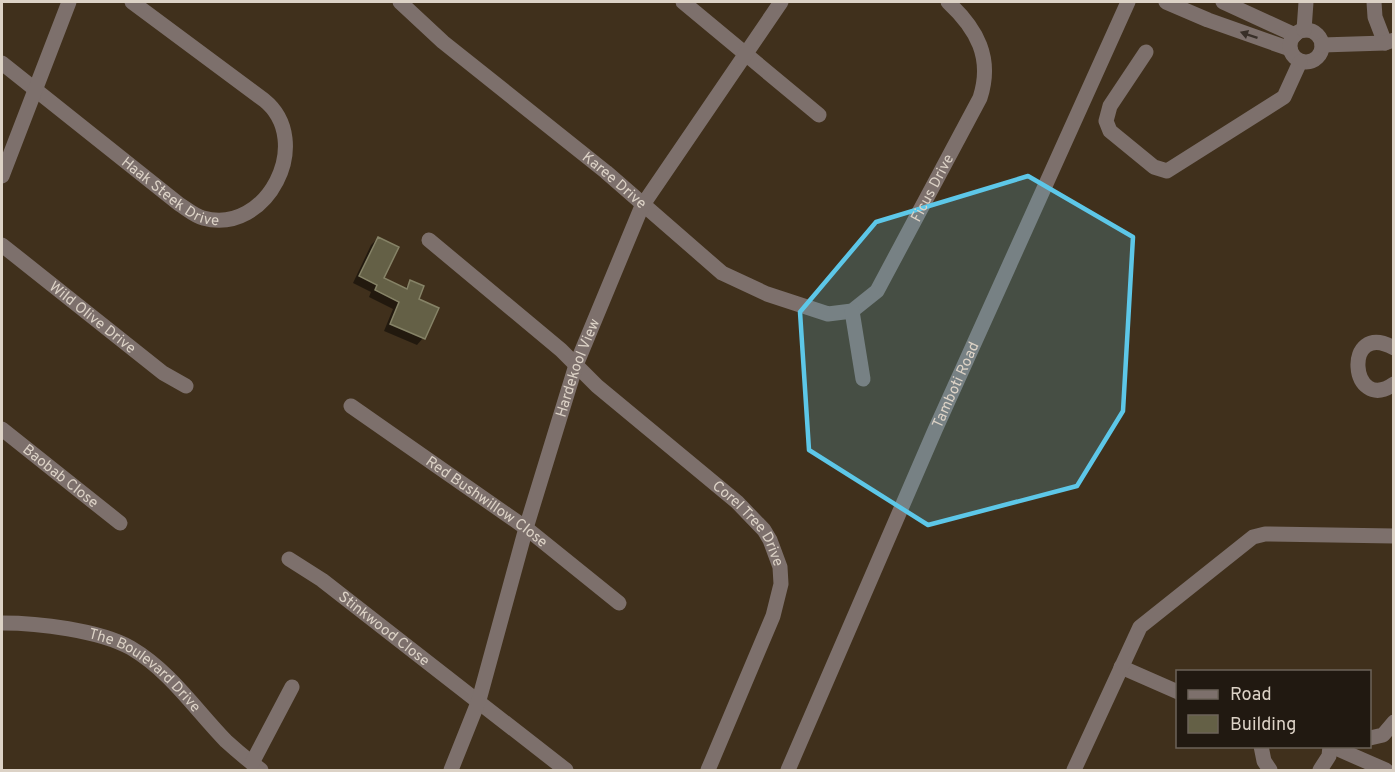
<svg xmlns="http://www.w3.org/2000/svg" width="1395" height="772" font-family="Overpass,sans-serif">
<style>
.shadow{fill:#0007}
.building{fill:#646046;stroke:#868367;stroke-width:1.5}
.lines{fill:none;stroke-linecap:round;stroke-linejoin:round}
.minor{stroke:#7d706c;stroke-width:15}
.oneway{fill:#382f28}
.marked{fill:#5dc7e8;fill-opacity:0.2;stroke:#5dc7e8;stroke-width:4.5;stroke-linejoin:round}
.labels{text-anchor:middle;stroke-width:5;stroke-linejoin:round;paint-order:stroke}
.street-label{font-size:15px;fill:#dcd2c6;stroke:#211911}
</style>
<rect width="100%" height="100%" fill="#40301c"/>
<polygon class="shadow" points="378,238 382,278 404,289 411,282 417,299 437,308 423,338 417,345 384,331 393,309 369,297 371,292 353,283 371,245"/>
<polygon class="building" points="378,237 399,247 384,278 407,289 410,280 424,286 419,299 439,308 425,339 390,324 399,302 375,290 377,285 359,276"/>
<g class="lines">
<g class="minor">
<path id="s1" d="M400,2L443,42L606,172L722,273L767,294L828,314L852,311L877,291L980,98C993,58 977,29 948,2"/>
<polyline points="683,2 819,115"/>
<polyline points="1166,2 1208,20 1290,49"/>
<polyline points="1223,2 1295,35"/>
<polyline points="1374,2 1375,17 1385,43"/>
<circle cx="1306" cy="46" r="16"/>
<polyline points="1304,30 1306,2"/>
<polyline points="1322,45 1385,43 1394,40"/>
<polyline points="1146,52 1110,106 1106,121 1110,131 1154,167 1167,171 1284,97 1300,62"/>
<path id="s2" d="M2,63L179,204C187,209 195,216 203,218C267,236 315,141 264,100L132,2"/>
<polyline points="2,176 69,2"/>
<path id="s3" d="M429,240L561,350L597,386L737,502L764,530L770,540L780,567L781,584L773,616L708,770"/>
<path id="s4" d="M2,245L163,373L186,386"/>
<polyline points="852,311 863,379"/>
<path d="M1394,348C1342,319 1350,415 1394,384"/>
<path id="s5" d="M351,406L526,528L619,603"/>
<path id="s6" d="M2,429L120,523"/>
<path id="s7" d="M289,559L322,580L566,770"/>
<path id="s8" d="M2,623C38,623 99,630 131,648C170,671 195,709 226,741C237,751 249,761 261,770"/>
<polyline points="1121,667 1178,692"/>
<polyline points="1370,738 1383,735 1394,722"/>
<polyline points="1261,746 1264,761 1270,770"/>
<polyline points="1331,746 1386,770"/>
<polyline points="252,763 292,687"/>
<path id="s9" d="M451,770L479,700L526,528L576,365L642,206L781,2"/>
<path id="s10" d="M788,770L935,430L1128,2"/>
<polyline points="1074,770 1140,627 1253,537 1265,534 1394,536"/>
<polyline points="1320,770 1329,756 1330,746"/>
</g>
</g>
<defs><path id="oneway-solid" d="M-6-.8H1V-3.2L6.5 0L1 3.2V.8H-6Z" transform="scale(1.5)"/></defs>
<use class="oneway" href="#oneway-solid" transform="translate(1249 35) rotate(-161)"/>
<path class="marked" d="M1028,176L1133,237L1123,411L1077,486L928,525L809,450L800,312L876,222Z"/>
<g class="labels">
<g class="street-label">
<text dy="5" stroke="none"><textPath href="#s1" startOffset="279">Karee Drive</textPath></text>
<text dy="5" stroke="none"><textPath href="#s1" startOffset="708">Ficus Drive</textPath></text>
<text dy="5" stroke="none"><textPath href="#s2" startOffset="213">Haak Steek Drive</textPath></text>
<text dy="5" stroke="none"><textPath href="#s4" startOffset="116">Wild Olive Drive</textPath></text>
<text dy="5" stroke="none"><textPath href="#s9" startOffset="422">Hardekool View</textPath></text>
<text dy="5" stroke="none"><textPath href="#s10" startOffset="420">Tamboti Road</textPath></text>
<text dy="5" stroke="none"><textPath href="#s6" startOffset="75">Baobab Close</textPath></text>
<text dy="5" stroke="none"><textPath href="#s5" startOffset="166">Red Bushwillow Close</textPath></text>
<text dy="5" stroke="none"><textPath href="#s3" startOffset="429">Corel Tree Drive</textPath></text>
<text dy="5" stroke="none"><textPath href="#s7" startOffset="118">Stinkwood Close</textPath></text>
<text dy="5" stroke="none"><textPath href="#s8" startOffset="156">The Boulevard Drive</textPath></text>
</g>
</g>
<rect width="1395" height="772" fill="none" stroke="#dcd2c6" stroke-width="6"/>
<rect x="1176" y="670" width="195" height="78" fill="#211911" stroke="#6c6359" stroke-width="1.5"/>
<rect x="1188" y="690" width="30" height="9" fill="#7d706c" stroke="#6c6359" stroke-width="1.5"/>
<text x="1230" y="700" font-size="18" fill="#dcd2c6">Road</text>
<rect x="1188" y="715" width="30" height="18" fill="#646046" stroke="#6c6359" stroke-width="1.5"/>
<text x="1230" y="730" font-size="18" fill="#dcd2c6">Building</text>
</svg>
